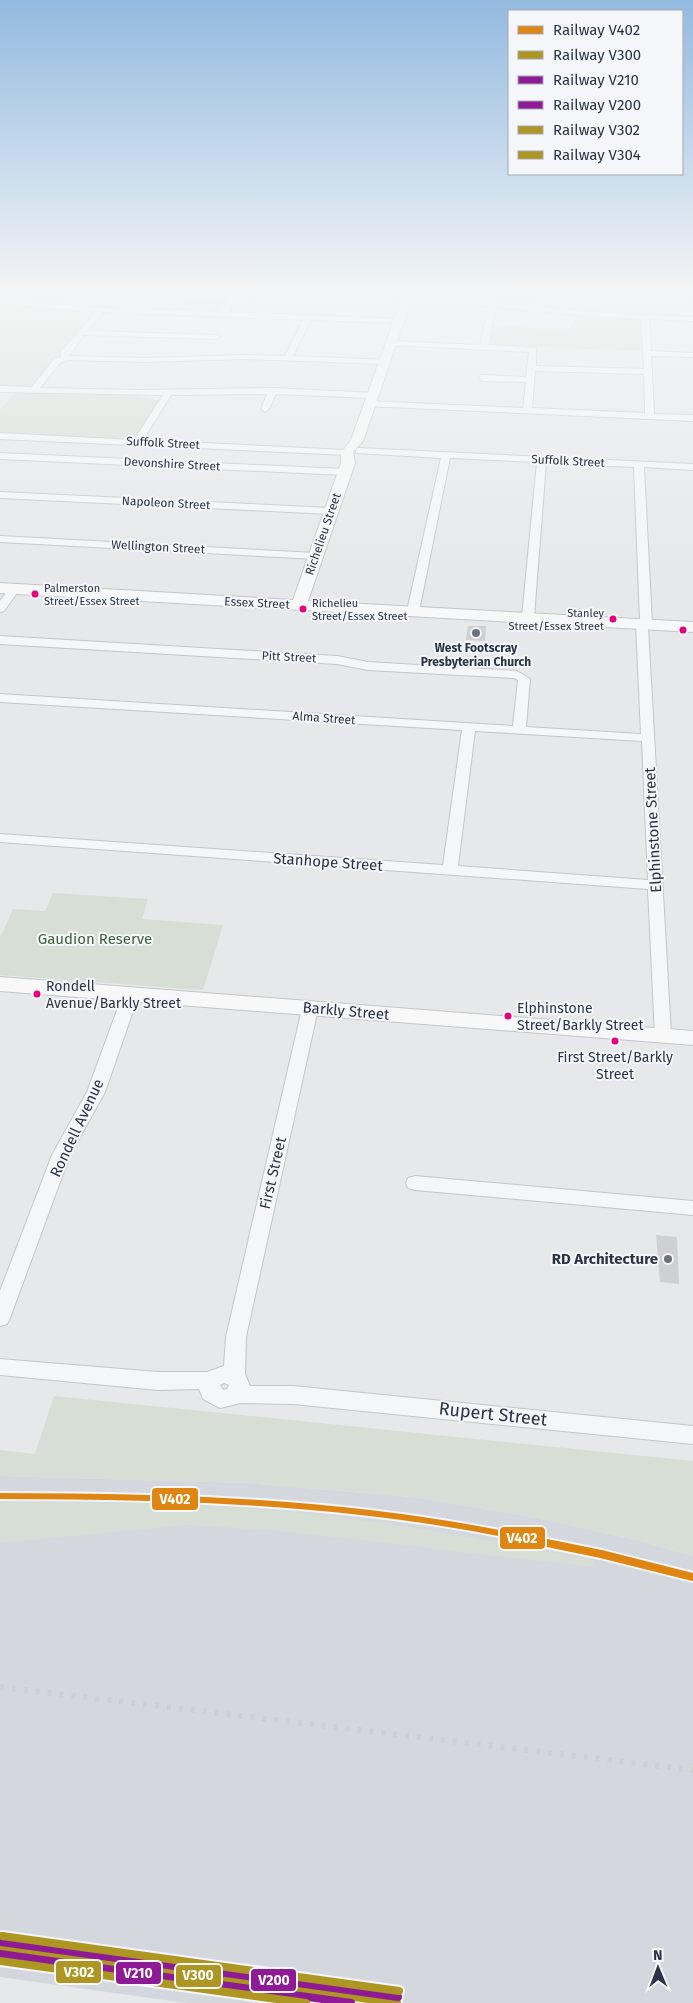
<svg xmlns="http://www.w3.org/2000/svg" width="693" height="2003" font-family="'Fira Sans',sans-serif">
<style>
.built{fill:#d4d7dd}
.green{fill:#d6ded6}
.building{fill:#ced0d3}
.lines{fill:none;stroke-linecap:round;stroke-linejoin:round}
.street-casing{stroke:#c4c6c8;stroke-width:2}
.secondary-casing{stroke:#c4c6c8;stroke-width:2}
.street{fill:#f5f6f7;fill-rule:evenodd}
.secondary{fill:#f8f8f8;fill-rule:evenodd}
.rail{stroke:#cecfd2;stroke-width:6;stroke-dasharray:4 8;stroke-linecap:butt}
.rail-1-far1-casing{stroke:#f4f6f9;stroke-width:10}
.rail-1-casing{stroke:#f4f6f9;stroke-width:12}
.rail-2-casing{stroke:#f4f6f9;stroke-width:12}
.rail-3-casing{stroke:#f4f6f9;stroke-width:12}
.rail-4-casing{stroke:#f4f6f9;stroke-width:12}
.rail-5-casing{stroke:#f4f6f9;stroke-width:12}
.rail-6-casing{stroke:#f4f6f9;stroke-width:12}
.rail-1-far1{stroke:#df8512;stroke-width:6}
.rail-1{stroke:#df8512;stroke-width:8}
.rail-2{stroke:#ad9621;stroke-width:8}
.rail-3{stroke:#8f1a95;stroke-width:8}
.rail-4{stroke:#8f1a95;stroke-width:8}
.rail-5{stroke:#ad9621;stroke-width:8}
.rail-6{stroke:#ad9621;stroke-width:8}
.bus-dot{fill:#e5007d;stroke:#f4f6f9;stroke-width:2}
.poi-dot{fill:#6c737f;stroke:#f4f6f9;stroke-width:2}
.labels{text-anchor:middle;stroke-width:4;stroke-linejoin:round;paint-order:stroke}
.far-bus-label{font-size:11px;fill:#2b3445;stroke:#f4f6f9;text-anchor:start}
.far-street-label{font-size:12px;fill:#2b3445;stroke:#f4f6f9}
.far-poi-label{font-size:12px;font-weight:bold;fill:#2b3445;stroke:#f4f6f9}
.bus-label{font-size:14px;fill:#2b3445;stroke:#f4f6f9;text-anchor:start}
.street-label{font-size:15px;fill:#2b3445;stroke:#f4f6f9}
.park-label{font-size:15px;fill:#3f6138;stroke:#f4f6f9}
.poi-label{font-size:15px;font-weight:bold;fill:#2b3445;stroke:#f4f6f9;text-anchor:end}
.near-street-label{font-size:18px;fill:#2b3445;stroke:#f4f6f9}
.line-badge{stroke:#f4f6f9;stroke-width:2}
.badge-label{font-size:14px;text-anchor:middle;font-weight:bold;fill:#fff}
</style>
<rect width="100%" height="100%" fill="#e6e8ea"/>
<g class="built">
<polygon points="187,298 228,300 219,313 177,312"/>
<polygon points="0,1476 246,1483 412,1497 536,1518 636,1540 693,1556 693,2003 186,2003 0,1977"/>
</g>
<g class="green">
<polygon points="0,303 90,312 93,313 33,384 26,386 0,385"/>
<path d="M578,314L641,318L642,351L490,345L493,326C519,326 544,330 569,328Z"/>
<polygon points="16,392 138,396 160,400 138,435 122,440 0,435 0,410"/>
<polygon points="53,893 148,899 142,919 223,925 203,990 0,975 0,938 13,909 45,911"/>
<polygon points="54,1396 693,1461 693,1556 636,1540 536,1518 412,1497 246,1483 0,1476 0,1450 35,1454"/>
<path d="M0,1502C103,1502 208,1503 310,1514C406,1524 500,1542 594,1560L592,1567L281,1531L188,1525L0,1543Z"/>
</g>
<g class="building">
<polygon points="468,626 486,626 485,641 466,640"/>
<polygon points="656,1235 677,1237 679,1284 660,1282"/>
</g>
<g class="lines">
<defs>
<g id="street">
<path d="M233,292H240L228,312L399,319L403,321L399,323L311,320L293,356L387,360V364H384L244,359L145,362L67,360L60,363L40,388L139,390L273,388L375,393V397L372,398L276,394L269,409L265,412L261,409L267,394L171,395L143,440L346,450L349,451V455L0,439V433L134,440L163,395L0,392V386L32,387L54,359L61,357V352L96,312L0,303V299L84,307L221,312ZM103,312L303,320L285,356L244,355L145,358L69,356L84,335L216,339L220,337L216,335L88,331Z"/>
<path d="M403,299L512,303L601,313L693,317V321L649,319L651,351L693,353V357L651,356L654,414L693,415V421L366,406V402L369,401L523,408L526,382L482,381L478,378L482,375L526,377L529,352L392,345L388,343L392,341L480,345L489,306L406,303L402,301ZM496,307L601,317L641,319L644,369L536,366V348L488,345ZM535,371L644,374L645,413L532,408Z"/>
<path d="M359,448L693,464V470L644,467L652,624L648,627L671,1036L669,1040L663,1041L657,1040L655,1036L648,889L0,842V834L443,865L462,730L0,702V694L513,726L518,680L514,678L368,670L337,664L0,644V636L337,656L368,662L517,671L530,679L526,727L641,734L636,624L640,621L634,467L546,463L534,617L528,620L522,617L537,462L450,458L419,611L413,614L407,611L441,458L356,453V449ZM475,731L642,741L648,880L458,866Z"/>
<polygon points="0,453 344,469 349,472 344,475 0,459"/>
<polygon points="0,492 331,508 336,511 331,514 0,498"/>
<polygon points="0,536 316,553 321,556 316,559 0,542"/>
<polygon points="14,586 20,589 4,611 0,612 0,601 10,587"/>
<polygon points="131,989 137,990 139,994 105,1092 70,1155 10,1318 7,1324 0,1326 0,1291 52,1155 87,1092 123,994 125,990"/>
<path d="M310,1004L316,1005L318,1009L246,1337L245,1374L250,1386H293L693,1426V1444L293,1404L241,1403L220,1408L203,1399L199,1389L158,1390L0,1375V1359L158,1372H207L224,1366L226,1337L302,1009L304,1005ZM224,1383L229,1385L227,1389L223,1390L220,1385Z"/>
<polygon points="415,1176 693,1201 693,1215 415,1190 408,1188 406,1183 408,1178"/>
</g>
<g id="secondary">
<polygon points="404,292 414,292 363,441 353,452 355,463 308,601 693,622 693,632 0,593 0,583 293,600 341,463 341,453 351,440"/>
<polygon points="0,977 693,1031 693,1045 0,991"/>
</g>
</defs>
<use href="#street" class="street-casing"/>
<use href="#secondary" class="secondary-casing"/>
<use href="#street" class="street"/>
<use href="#secondary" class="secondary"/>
<polyline class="rail" points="0,1687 693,1770"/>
<defs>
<path id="rail-1-far1" d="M0,1496C170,1496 342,1501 509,1535"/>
<polyline id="rail-1" points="503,1534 601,1554 693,1577"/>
<polyline id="rail-2" points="0,1948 397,2003"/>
<polyline id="rail-3" points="0,1954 351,2003"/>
<polyline id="rail-4" points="1,1942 398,1997"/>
<polyline id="rail-5" points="0,1961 306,2003"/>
<polyline id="rail-6" points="2,1936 399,1991"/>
</defs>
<use href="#rail-1-far1" class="rail-1-far1-casing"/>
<use href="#rail-1" class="rail-1-casing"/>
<use href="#rail-2" class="rail-2-casing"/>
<use href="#rail-3" class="rail-3-casing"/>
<use href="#rail-4" class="rail-4-casing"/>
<use href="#rail-5" class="rail-5-casing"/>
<use href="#rail-6" class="rail-6-casing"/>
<use href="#rail-1-far1" class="rail-1-far1"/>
<use href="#rail-1" class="rail-1"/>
<use href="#rail-2" class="rail-2"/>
<use href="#rail-3" class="rail-3"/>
<use href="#rail-4" class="rail-4"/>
<use href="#rail-5" class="rail-5"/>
<use href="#rail-6" class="rail-6"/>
</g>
<linearGradient id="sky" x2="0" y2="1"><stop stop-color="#93bae0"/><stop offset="0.51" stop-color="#f4f5f6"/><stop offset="1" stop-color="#f4f5f6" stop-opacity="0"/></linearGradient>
<rect width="693" height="573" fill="url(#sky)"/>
<g class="bus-dot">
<circle cx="35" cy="594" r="4.5"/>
<circle cx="303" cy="609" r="4.5"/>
<circle cx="613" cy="619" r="4.5"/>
<circle cx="683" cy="630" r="4.5"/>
<circle cx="37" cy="994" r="4.5"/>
<circle cx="508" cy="1016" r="4.5"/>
<circle cx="615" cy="1041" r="4.5"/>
</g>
<g class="poi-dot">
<circle cx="476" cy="633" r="5"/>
<circle cx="668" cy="1259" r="5"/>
</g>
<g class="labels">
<g class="far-bus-label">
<text x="44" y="592">Palmerston<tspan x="44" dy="13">Street/Essex Street</tspan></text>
<text x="312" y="607">Richelieu<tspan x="312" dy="13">Street/Essex Street</tspan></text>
<text x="604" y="617" text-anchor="end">Stanley<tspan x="604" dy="13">Street/Essex Street</tspan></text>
</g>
<g class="far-street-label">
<text transform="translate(163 443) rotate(3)" y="4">Suffolk Street</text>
<text transform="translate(568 461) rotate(3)" y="4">Suffolk Street</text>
<text transform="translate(172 464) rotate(3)" y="4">Devonshire Street</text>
<text transform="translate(166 503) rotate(3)" y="4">Napoleon Street</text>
<text transform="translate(323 534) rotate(-71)" y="4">Richelieu Street</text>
<text transform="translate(158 547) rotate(3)" y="4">Wellington Street</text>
<text transform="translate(257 603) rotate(3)" y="4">Essex Street</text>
<text transform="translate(289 657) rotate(3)" y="4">Pitt Street</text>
<text transform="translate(324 718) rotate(4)" y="4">Alma Street</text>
</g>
<g class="far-poi-label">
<text x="476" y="652">West Footscray<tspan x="476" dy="14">Presbyterian Church</tspan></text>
</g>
<g class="bus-label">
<text x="46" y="991">Rondell<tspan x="46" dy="17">Avenue/Barkly Street</tspan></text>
<text x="517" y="1013">Elphinstone<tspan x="517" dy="17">Street/Barkly Street</tspan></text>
<text x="615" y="1062" text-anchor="middle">First Street/Barkly<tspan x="615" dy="17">Street</tspan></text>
</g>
<g class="street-label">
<text transform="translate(653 830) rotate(-93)" y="5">Elphinstone Street</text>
<text transform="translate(328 862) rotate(4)" y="5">Stanhope Street</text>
<text transform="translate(346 1011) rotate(5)" y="5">Barkly Street</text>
<text transform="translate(77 1128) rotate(-65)" y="5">Rondell Avenue</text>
<text transform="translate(273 1173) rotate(-77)" y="5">First Street</text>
</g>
<g class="park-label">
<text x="95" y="944">Gaudion Reserve</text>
</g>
<g class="poi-label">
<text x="658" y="1264">RD Architecture</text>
</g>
<g class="near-street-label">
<text transform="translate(493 1414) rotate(6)" y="6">Rupert Street</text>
</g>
</g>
<g class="line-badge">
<rect x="151" y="1487" width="48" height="24" rx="5" fill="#df8512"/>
<rect x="499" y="1526" width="47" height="24" rx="5" fill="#df8512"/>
<rect x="55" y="1960" width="47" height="24" rx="5" fill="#ad9621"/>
<rect x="115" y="1961" width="47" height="24" rx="5" fill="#8f1a95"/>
<rect x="175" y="1964" width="47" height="24" rx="5" fill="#ad9621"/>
<rect x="250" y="1968" width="47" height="24" rx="5" fill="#8f1a95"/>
</g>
<g class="badge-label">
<text x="175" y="1504">V402</text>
<text x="522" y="1543">V402</text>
<text x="79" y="1977">V302</text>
<text x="138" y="1978">V210</text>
<text x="198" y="1980">V300</text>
<text x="274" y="1985">V200</text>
</g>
<rect x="508" y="10" width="175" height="165" fill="#f4f6f9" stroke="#a4a8b1"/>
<rect x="518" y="26" width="25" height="8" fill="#df8512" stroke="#a4a8b1"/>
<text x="553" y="35" font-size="15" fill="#2b3445">Railway V402</text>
<rect x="518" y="51" width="25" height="8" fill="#ad9621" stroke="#a4a8b1"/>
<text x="553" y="60" font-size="15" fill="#2b3445">Railway V300</text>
<rect x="518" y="76" width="25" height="8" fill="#8f1a95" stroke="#a4a8b1"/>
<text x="553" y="85" font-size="15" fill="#2b3445">Railway V210</text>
<rect x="518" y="101" width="25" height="8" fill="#8f1a95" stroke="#a4a8b1"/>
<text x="553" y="110" font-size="15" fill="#2b3445">Railway V200</text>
<rect x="518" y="126" width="25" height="8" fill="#ad9621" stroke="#a4a8b1"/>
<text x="553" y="135" font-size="15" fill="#2b3445">Railway V302</text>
<rect x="518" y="151" width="25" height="8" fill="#ad9621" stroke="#a4a8b1"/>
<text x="553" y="160" font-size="15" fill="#2b3445">Railway V304</text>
<g transform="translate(658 1968) rotate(359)" stroke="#f4f6f9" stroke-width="4" paint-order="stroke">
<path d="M0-4L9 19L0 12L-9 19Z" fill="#2b3445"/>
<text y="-8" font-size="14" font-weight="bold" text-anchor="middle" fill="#2b3445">N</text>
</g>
</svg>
